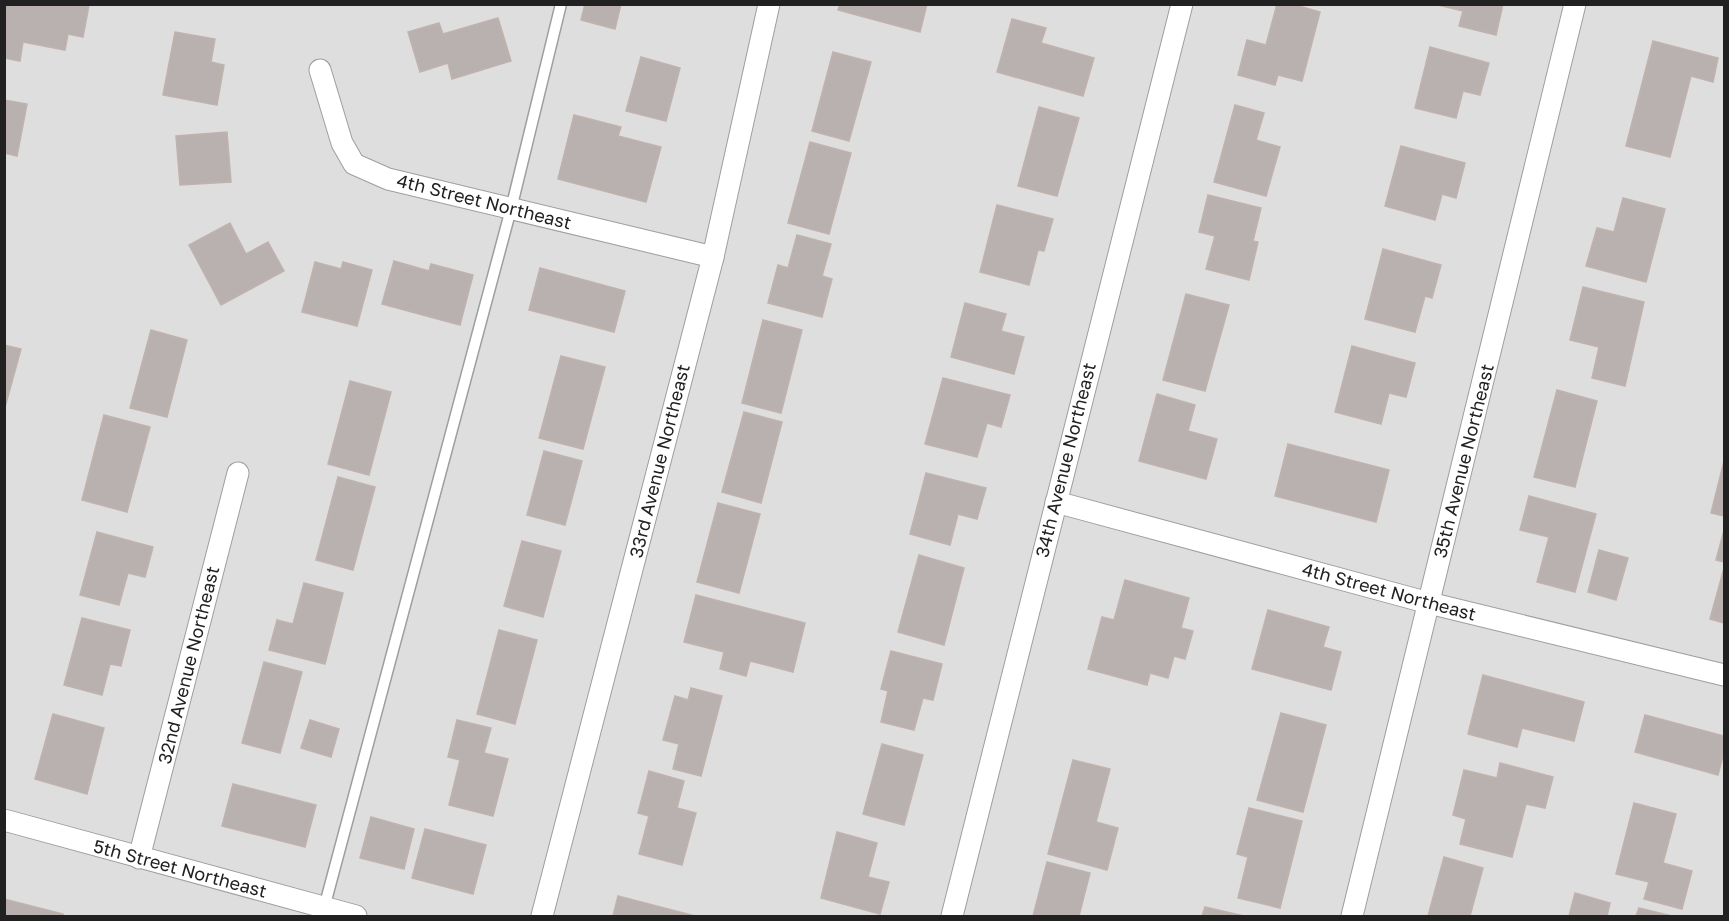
<svg xmlns="http://www.w3.org/2000/svg" width="1729" height="921" font-family="'Golos Text',sans-serif">
<style>
.residential{fill:#dfdede}
.building{fill:#b9b1af;stroke:#c0b2ad;stroke-width:1.5}
.lines{fill:none;stroke-linecap:round;stroke-linejoin:round}
.lane-casing{stroke:#9e9e9e;stroke-width:13}
.street-casing{stroke:#9e9e9e;stroke-width:23}
.lane{stroke:#fff;stroke-width:10}
.street{stroke:#fff;stroke-width:21}
.labels{text-anchor:middle;stroke-width:4.5;stroke-linejoin:round;paint-order:stroke}
.street-label{font-size:18px;fill:#212121;stroke:#fff}
</style>
<rect width="100%" height="100%" fill="#f0ece9"/>
<rect class="residential" x="5" y="5" width="1719" height="911"/>
<g class="building">
<polygon points="4,4 89,5 83,37 68,34 65,50 23,42 20,61 4,58"/>
<polygon points="585,4 621,4 615,29 581,20"/>
<polygon points="840,4 927,4 920,32 838,10"/>
<polygon points="1277,4 1292,4 1320,12 1302,81 1278,75 1275,85 1238,75 1247,40 1266,45"/>
<polygon points="1503,4 1496,35 1459,26 1463,11 1438,5"/>
<polygon points="498,18 511,61 452,79 448,63 420,72 408,32 439,23 443,34"/>
<polygon points="1012,19 1046,28 1041,43 1094,58 1083,96 997,72"/>
<polygon points="175,32 215,39 211,62 224,65 217,105 163,95"/>
<polygon points="1653,41 1718,58 1713,82 1691,76 1670,157 1626,146"/>
<polygon points="1430,47 1489,63 1480,95 1463,91 1456,118 1415,108"/>
<polygon points="833,52 871,62 849,141 812,131"/>
<polygon points="641,57 680,68 666,121 626,111"/>
<polygon points="4,100 27,104 17,156 4,153"/>
<polygon points="1235,105 1264,113 1256,140 1280,147 1266,196 1214,182"/>
<polygon points="1039,107 1079,118 1057,196 1018,186"/>
<polygon points="574,115 621,127 618,136 661,147 646,202 558,179"/>
<polygon points="227,132 231,182 180,185 176,136"/>
<polygon points="810,142 851,153 829,234 788,223"/>
<polygon points="1401,146 1465,163 1456,198 1442,194 1435,220 1385,206"/>
<polygon points="1208,195 1261,208 1253,241 1258,242 1249,280 1206,269 1215,236 1199,232"/>
<polygon points="1623,198 1665,209 1646,282 1586,266 1597,228 1614,232"/>
<polygon points="997,205 1053,219 1044,251 1038,250 1029,285 980,272"/>
<polygon points="230,223 246,254 268,242 284,271 221,305 189,245"/>
<polygon points="797,235 831,244 822,276 832,279 822,317 768,303 778,265 788,268"/>
<polygon points="1383,249 1441,265 1432,298 1425,296 1415,332 1365,319"/>
<polygon points="394,261 429,271 431,264 473,275 460,325 382,304"/>
<polygon points="315,262 341,269 343,262 372,270 357,326 302,312"/>
<polygon points="540,268 625,291 614,332 529,310"/>
<polygon points="1583,287 1644,302 1625,386 1592,378 1599,347 1570,340"/>
<polygon points="1186,294 1229,305 1205,391 1163,380"/>
<polygon points="965,303 1006,314 1001,331 1024,337 1014,374 951,357"/>
<polygon points="763,320 802,330 781,413 742,403"/>
<polygon points="151,330 187,340 167,417 130,408"/>
<polygon points="4,345 21,349 4,411"/>
<polygon points="1352,346 1415,363 1406,397 1389,393 1381,424 1335,412"/>
<polygon points="561,356 605,367 583,449 539,438"/>
<polygon points="943,378 1010,395 1001,427 987,423 977,457 925,444"/>
<polygon points="350,381 391,392 369,475 328,464"/>
<polygon points="1557,390 1597,401 1575,487 1534,477"/>
<polygon points="1157,394 1195,405 1188,431 1217,439 1206,479 1139,461"/>
<polygon points="744,412 782,422 761,503 722,492"/>
<polygon points="104,415 150,427 127,512 82,500"/>
<polygon points="1288,444 1389,470 1376,522 1275,496"/>
<polygon points="544,451 582,461 565,525 527,515"/>
<polygon points="1724,461 1724,516 1711,513"/>
<polygon points="926,473 986,488 977,519 958,514 950,545 910,534"/>
<polygon points="338,477 375,487 353,570 316,560"/>
<polygon points="1529,496 1596,514 1575,592 1537,582 1549,537 1520,530"/>
<polygon points="718,503 760,514 739,593 697,582"/>
<polygon points="97,532 153,547 145,577 128,573 119,605 80,595"/>
<polygon points="1723,534 1724,535 1724,562 1716,560"/>
<polygon points="522,541 561,551 543,617 504,606"/>
<polygon points="1599,550 1628,558 1616,600 1588,592"/>
<polygon points="919,555 964,568 944,645 898,632"/>
<polygon points="1724,568 1724,623 1710,619"/>
<polygon points="1125,580 1189,598 1181,628 1193,631 1185,659 1174,656 1168,678 1150,673 1147,685 1088,669 1102,617 1114,620"/>
<polygon points="304,583 343,593 325,664 269,650 277,620 293,624"/>
<polygon points="696,595 805,623 793,672 750,661 746,676 720,669 724,652 684,642"/>
<polygon points="1268,610 1329,627 1323,647 1341,652 1331,690 1252,669"/>
<polygon points="82,618 130,630 121,666 110,664 102,695 64,685"/>
<polygon points="499,630 537,640 515,724 477,714"/>
<polygon points="891,651 942,664 933,700 923,698 914,730 881,722 888,691 881,689"/>
<polygon points="264,662 302,672 280,753 242,743"/>
<polygon points="1483,675 1584,702 1574,741 1522,728 1517,747 1468,734"/>
<polygon points="691,688 722,696 701,776 673,769 679,744 663,740 675,696 688,700"/>
<polygon points="1281,713 1326,725 1303,812 1257,800"/>
<polygon points="53,714 104,728 87,794 35,779"/>
<polygon points="1645,715 1724,736 1724,752 1718,775 1635,752"/>
<polygon points="310,720 339,729 331,757 301,748"/>
<polygon points="457,720 491,728 484,753 508,759 493,816 449,805 460,760 448,757"/>
<polygon points="882,744 923,755 904,825 863,814"/>
<polygon points="1073,760 1110,769 1096,822 1118,828 1107,870 1048,854"/>
<polygon points="1500,763 1553,777 1545,808 1526,804 1512,857 1460,844 1466,819 1453,815 1464,770 1497,778"/>
<polygon points="649,771 684,781 677,808 696,813 682,865 639,854 649,816 638,813"/>
<polygon points="233,784 316,805 305,847 222,826"/>
<polygon points="1634,803 1676,814 1663,863 1692,871 1682,909 1644,899 1649,882 1616,874"/>
<polygon points="1249,808 1302,821 1280,908 1238,898 1248,857 1237,854"/>
<polygon points="371,817 414,829 404,869 360,858"/>
<polygon points="425,829 486,845 473,894 412,878"/>
<polygon points="837,832 877,843 868,877 889,882 880,914 821,898"/>
<polygon points="1444,857 1483,868 1470,916 1428,916"/>
<polygon points="1047,862 1090,873 1079,916 1033,916"/>
<polygon points="1575,893 1610,903 1607,916 1569,916"/>
<polygon points="618,896 695,916 613,916"/>
<polygon points="4,899 63,914 63,916 4,916"/>
<polygon points="1205,907 1244,916 1202,916"/>
<polygon points="1639,908 1672,916 1636,916"/>
</g>
<g class="lines">
<defs>
<polyline id="lane" points="324,908 511,209 561,4"/>
<g id="street">
<polyline points="320,70 342,143 354,164 388,179 713,257"/>
<polyline points="1056,502 1429,603 1724,675"/>
<polyline points="4,820 356,916"/>
<polyline points="139,858 238,473"/>
<polyline points="542,916 713,257 769,4"/>
<polyline points="952,916 1182,4"/>
<polyline points="1352,916 1575,4"/>
</g>
</defs>
<use href="#lane" class="lane-casing"/>
<use href="#street" class="street-casing"/>
<use href="#lane" class="lane"/>
<use href="#street" class="street"/>
</g>
<g class="labels">
<g class="street-label">
<text transform="translate(484 202) rotate(14)" y="6">4th Street Northeast</text>
<text transform="translate(1066 460) rotate(-76)" y="6">34th Avenue Northeast</text>
<text transform="translate(660 461) rotate(-76)" y="6">33rd Avenue Northeast</text>
<text transform="translate(1464 461) rotate(-76)" y="6">35th Avenue Northeast</text>
<text transform="translate(1389 592) rotate(15)" y="6">4th Street Northeast</text>
<text transform="translate(189 665) rotate(-76)" y="6">32nd Avenue Northeast</text>
<text transform="translate(180 869) rotate(15)" y="6">5th Street Northeast</text>
</g>
</g>
<rect width="1729" height="921" fill="none" stroke="#212121" stroke-width="12"/>
</svg>
